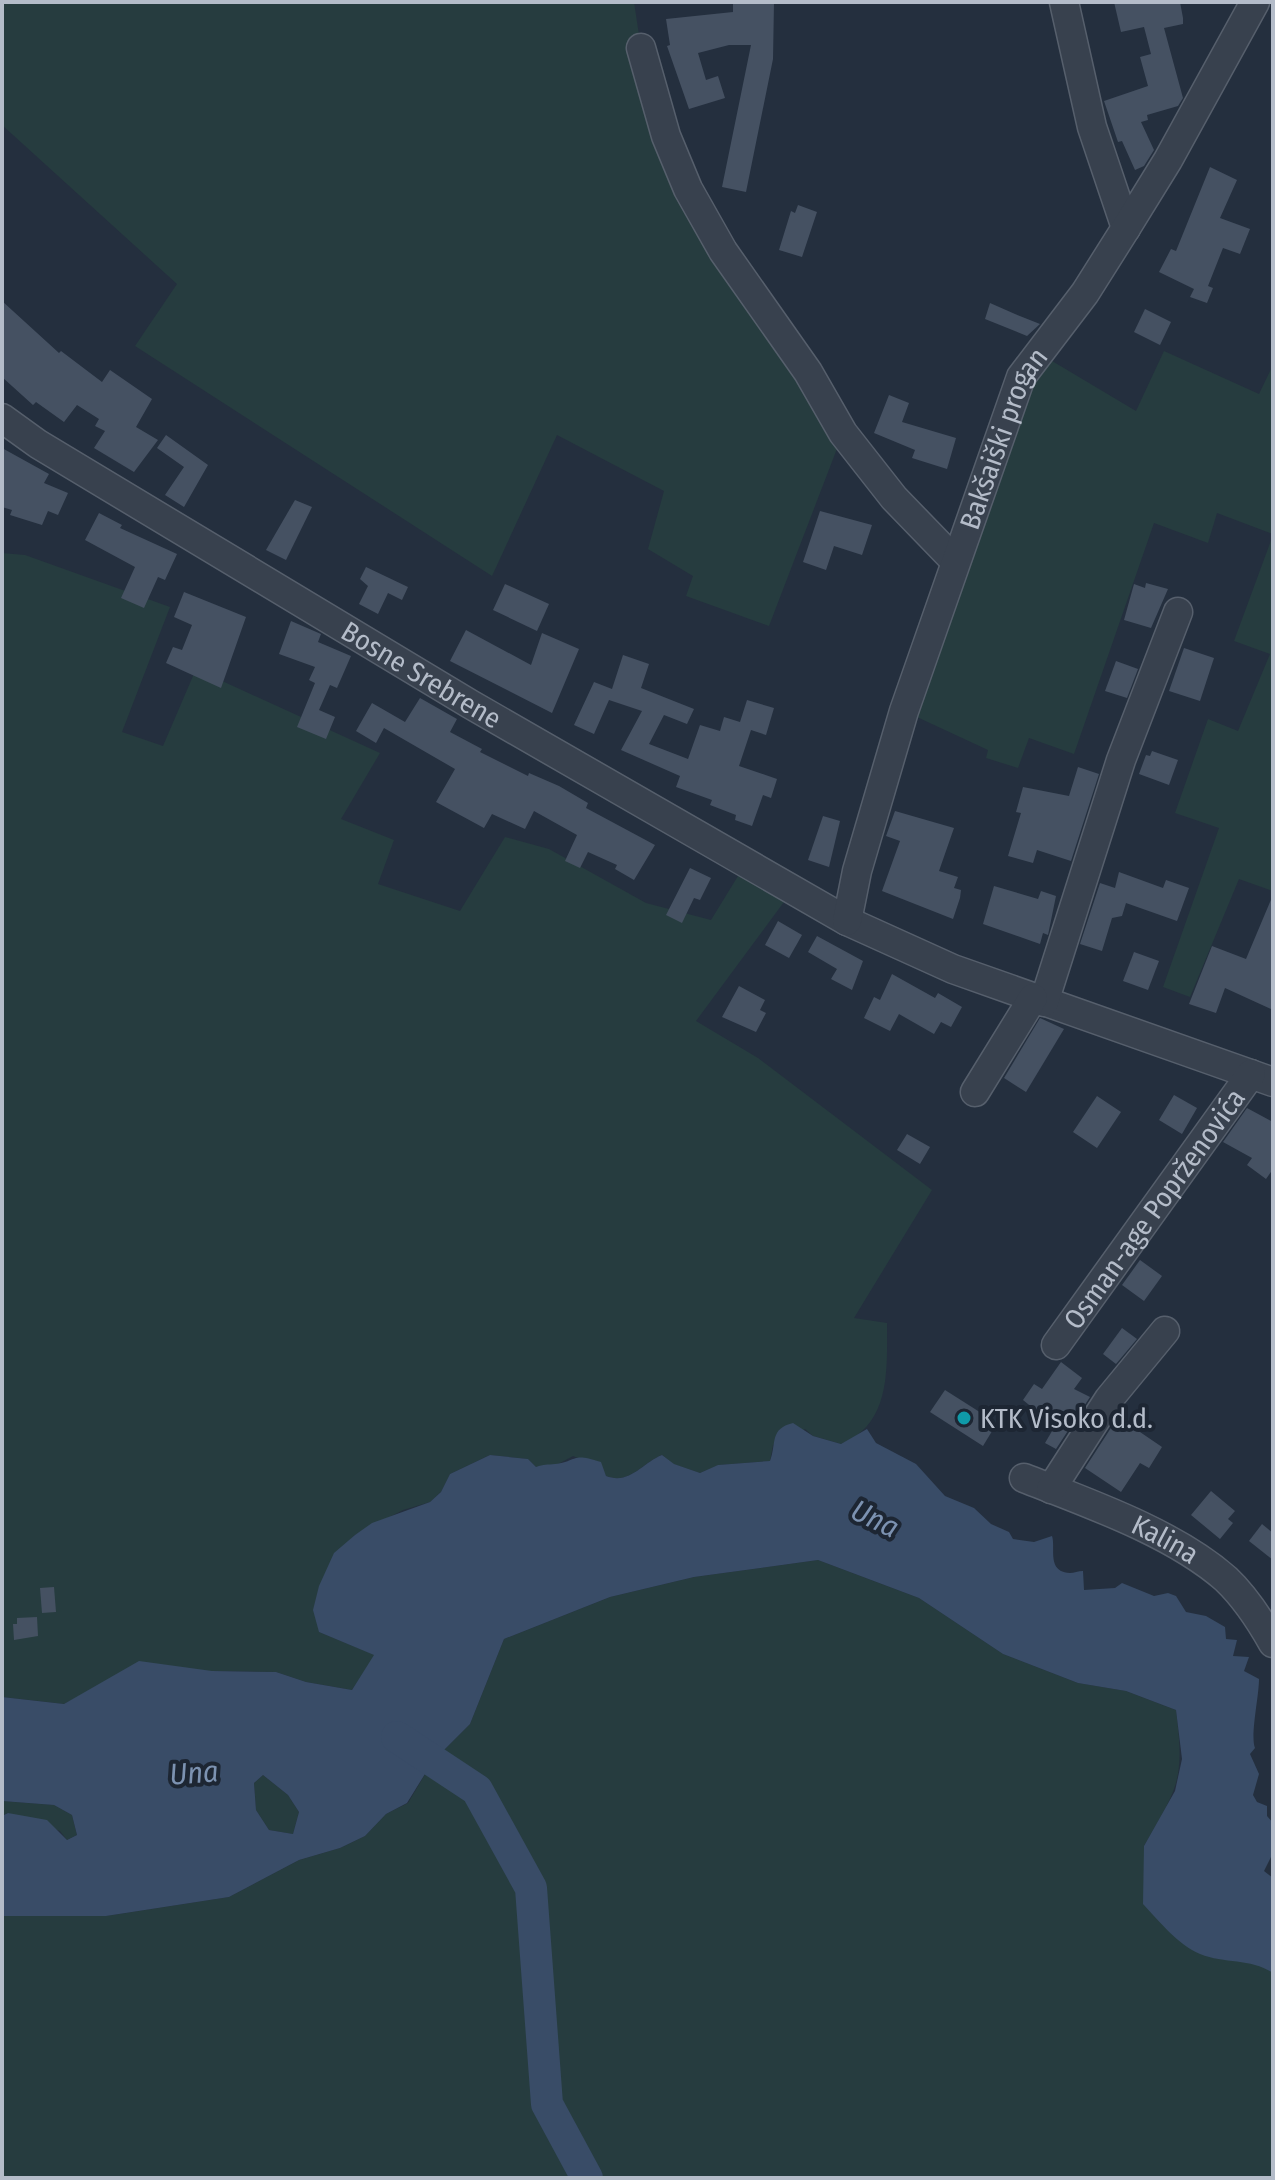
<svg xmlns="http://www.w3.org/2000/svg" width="1275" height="2180" font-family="'Fira Sans Condensed',sans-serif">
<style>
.green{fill:#263c3f}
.water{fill:#394c67;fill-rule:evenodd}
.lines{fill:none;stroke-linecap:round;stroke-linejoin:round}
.river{stroke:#394c67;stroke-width:32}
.building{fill:#455162}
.minor-casing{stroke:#565f6c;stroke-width:31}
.minor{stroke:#38414e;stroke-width:28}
.culture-dot{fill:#0f9aa8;stroke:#1d2633;stroke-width:3}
.labels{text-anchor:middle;stroke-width:8;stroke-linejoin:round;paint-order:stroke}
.street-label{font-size:28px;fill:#b4bcc9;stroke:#1d2633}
.poi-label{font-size:28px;fill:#b4bcc9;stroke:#1d2633;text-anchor:start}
.water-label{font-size:30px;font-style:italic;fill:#7c92b1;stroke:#1d2633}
</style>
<rect width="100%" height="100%" fill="#242f3e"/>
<g class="green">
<polygon points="2,2 634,2 641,48 666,136 843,433 769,626 686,596 693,576 648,549 664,491 557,435 492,576 135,346 177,284 2,125"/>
<polygon points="1164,351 1259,394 1273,365 1273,534 1217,513 1208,543 1154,523 1074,754 1029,738 1018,768 986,758 988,750 904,711 1037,352 1136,411"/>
<polygon points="1273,535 1273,891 1239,879 1190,997 1163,987 1219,828 1175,813 1208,719 1238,731 1270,654 1234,641"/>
<path d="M2,553L25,555L170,607L122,732L163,746L196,669L380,753L341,819L394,840L378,884L460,911L505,837L549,849L646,903L711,920L746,863L792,891L696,1021L758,1058L932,1190L854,1318L887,1323C887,1370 891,1424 841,1444L813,1436L805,1429L773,1445L770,1461L719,1465L700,1473L673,1464L662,1455C642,1463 630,1485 606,1476L602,1468L573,1456L558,1464L536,1467L528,1459L490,1455L450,1474L441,1492L430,1502L403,1510L355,1535L346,1544L319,1632L375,1655L352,1690L306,1682L276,1672L212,1671L92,1690L64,1704L2,1697Z"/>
<path d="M818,1560L919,1598L1003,1654L1078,1683L1126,1691L1176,1710C1185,1780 1178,1787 1144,1846L1201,1954L1260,1964L1273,1973V2178H2V1916H106L229,1897L299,1860L340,1848L365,1836L386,1814L408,1803L433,1761L470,1724L504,1639L610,1597L694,1577Z"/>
<polygon points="263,1775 288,1795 299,1812 293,1834 269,1830 256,1810 254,1783"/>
<polygon points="2,1801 54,1805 72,1815 77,1835 67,1840 60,1831 8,1813 2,1816"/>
</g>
<path class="water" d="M793,1423L813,1436L841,1444L867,1429L876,1443L916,1464L945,1496L974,1508L991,1524L1009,1532L1013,1539L1034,1542L1052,1536C1056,1547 1046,1572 1070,1573C1074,1573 1078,1571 1083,1571L1084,1590L1115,1588L1122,1583L1154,1596L1168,1593L1176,1596L1186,1612L1206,1616L1225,1627L1226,1639L1237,1640L1233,1656L1249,1657L1244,1671L1259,1679C1259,1697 1250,1735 1255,1748L1250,1754L1259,1774L1253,1795L1257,1802L1267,1806V1816L1273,1823V1853L1264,1871L1273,1878V1973C1251,1958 1225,1964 1200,1954C1177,1944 1160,1922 1143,1904L1144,1846L1175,1791L1182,1759L1176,1710L1126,1691L1078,1683L1003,1654L919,1598L818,1560L694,1577L610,1597L504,1639L470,1724L433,1761L407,1803L386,1814L365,1836L340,1848L299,1860L229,1897L106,1916H2V1816L8,1813L47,1820L67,1840L77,1835L72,1815L54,1805L2,1801V1697L64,1704L139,1661L212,1671L276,1672L306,1682L352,1690L374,1655L319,1632L313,1610L319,1586L334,1553L355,1535L372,1523L430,1502L441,1492L450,1474L490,1455L528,1459L536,1467C544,1464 547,1465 555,1464C578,1461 571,1452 601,1462L606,1476C630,1485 642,1463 662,1455L674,1464L700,1473L718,1465L770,1461C777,1443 769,1429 793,1423ZM263,1775L288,1795L299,1812L293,1834L269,1830L256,1810L254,1783Z"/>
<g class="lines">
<polyline class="river" points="397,1737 477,1790 531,1888 547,2104 587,2178"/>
</g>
<g class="building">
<polygon points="733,2 774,2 773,59 746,192 722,187 751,45 729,45 698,53 706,80 718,76 725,98 689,109 667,46 670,45 666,19 733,12"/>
<polygon points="1114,2 1180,2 1183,18 1183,24 1164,28 1183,98 1178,106 1147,115 1148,120 1141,122 1154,150 1144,166 1135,170 1122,141 1118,142 1104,101 1148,86 1140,57 1151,54 1144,27 1121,32"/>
<polygon points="1210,167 1237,180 1220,218 1250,229 1240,254 1223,248 1208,286 1213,288 1207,303 1190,297 1194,289 1159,272 1171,249 1176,251"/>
<polygon points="798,205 817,212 802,257 779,250 791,211 795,213"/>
<polygon points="2,301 59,353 61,351 102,382 110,370 152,399 136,427 158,440 134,472 94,448 105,431 95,426 99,419 77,405 64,422 36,402 33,405 2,377"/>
<polygon points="990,303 1015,314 1040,324 1027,336 985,319"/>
<polygon points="1145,309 1171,322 1160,345 1134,332"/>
<polygon points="889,395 909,403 902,422 956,438 947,469 912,458 915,450 874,433"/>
<polygon points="166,435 208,465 184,507 165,495 184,467 157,448"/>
<polygon points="2,448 49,474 44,483 68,493 58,515 48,511 42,525 10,515 12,510 2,507"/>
<polygon points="295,500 312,507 286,560 266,550"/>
<polygon points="820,511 872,525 862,555 834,546 826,570 803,562"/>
<polygon points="99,513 122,525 120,528 177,554 165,580 158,577 144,608 121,598 135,567 85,540"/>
<polygon points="366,567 408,587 402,600 388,593 378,614 359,604 368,586 360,579"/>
<polygon points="1146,583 1168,589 1151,628 1124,620 1134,584 1145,588"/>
<polygon points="505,584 549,604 537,631 493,610"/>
<polygon points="184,592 246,617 221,688 166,663 173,647 182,650 192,625 174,617"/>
<polygon points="291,621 321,634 318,642 351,656 337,688 330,685 319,710 335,717 326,739 297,727 315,683 309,680 315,667 279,654"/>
<polygon points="466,630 531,665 542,633 579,649 552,713 450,661"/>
<polygon points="1184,648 1214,658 1200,701 1169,691"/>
<polygon points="623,655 649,664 641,688 694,709 687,724 664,715 649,744 688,759 700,725 720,731 724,717 740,722 747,700 774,708 766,735 751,730 739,766 777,779 771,798 763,795 752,826 735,820 736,815 710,805 712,800 676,787 680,776 621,750 642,711 609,700 594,734 574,725 594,682 612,689"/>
<polygon points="1116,661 1138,669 1127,698 1105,691"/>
<polygon points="420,698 457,719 450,732 482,749 480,752 528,776 529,773 559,786 588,803 586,808 655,845 634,880 615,869 617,865 588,852 580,868 565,861 577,835 534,811 525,829 492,814 484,828 436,802 455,769 384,728 376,743 356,731 372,703 405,722"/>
<polygon points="1152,751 1178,760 1169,785 1139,774 1146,755 1150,756"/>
<polygon points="1078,767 1099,774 1071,861 1037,850 1033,863 1008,856 1021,813 1016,812 1023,787 1069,796"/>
<polygon points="895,811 954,828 939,871 958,877 954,888 961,890 960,898 953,919 882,891 900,841 886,836"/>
<polygon points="823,816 840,821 829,867 808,860"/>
<polygon points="690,868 711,878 700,900 694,898 682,923 666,915"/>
<polygon points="1119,872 1163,888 1166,880 1189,888 1177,921 1126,903 1122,916 1112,918 1102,951 1080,944 1100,883 1115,888"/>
<polygon points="994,886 1038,899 1041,891 1056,896 1048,935 1043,933 1040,944 983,924"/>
<polygon points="1273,895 1273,1010 1225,988 1216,1013 1189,1004 1212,946 1246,959"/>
<polygon points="778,921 802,935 789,958 765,945"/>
<polygon points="817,936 863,961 852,990 831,979 837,969 808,952"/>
<polygon points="1134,952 1159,961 1148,990 1123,981"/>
<polygon points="892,974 935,998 938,993 962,1007 951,1027 941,1022 934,1034 899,1014 890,1031 864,1018 874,997 880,1000"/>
<polygon points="739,986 765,1000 760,1010 766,1013 756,1032 722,1017"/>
<polygon points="1040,1018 1064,1029 1026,1092 1004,1078"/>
<polygon points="1174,1095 1197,1108 1182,1134 1159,1120"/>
<polygon points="1097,1096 1121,1112 1097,1148 1073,1132"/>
<polygon points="1247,1108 1273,1122 1273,1169 1266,1179 1247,1165 1252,1158 1223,1142"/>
<polygon points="907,1134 930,1147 920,1164 897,1150"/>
<polygon points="1140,1260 1162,1276 1144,1301 1122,1285"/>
<polygon points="1122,1328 1137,1339 1116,1364 1103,1354"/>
<polygon points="1061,1362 1082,1378 1074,1389 1090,1397 1056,1449 1045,1443 1055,1426 1023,1400 1034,1384 1042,1389"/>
<polygon points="945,1390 997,1423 983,1446 930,1412"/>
<polygon points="1118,1417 1162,1447 1149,1468 1140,1463 1121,1492 1085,1468"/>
<polygon points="1211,1491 1235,1511 1228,1519 1233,1523 1220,1539 1191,1515"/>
<polygon points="1262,1524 1273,1533 1273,1560 1249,1541"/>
<polygon points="54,1587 56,1612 42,1613 40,1588"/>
<polygon points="37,1617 38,1636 14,1640 13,1624 17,1624 17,1618"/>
</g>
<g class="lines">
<defs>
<g id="minor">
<polyline points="1064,2 1092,127 1126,228"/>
<polyline points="641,48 666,136 688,189 723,251 808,372 843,433 894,498 955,561"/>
<path id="s1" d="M2,418L38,444L470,704L847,921L953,969L1273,1082"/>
<path id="s2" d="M847,921L857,871L904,711L1021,377L1085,293L1126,228L1168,160L1255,2"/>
<polyline points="1044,1002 1121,760 1178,612"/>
<polyline points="975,1092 1033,998"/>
<path id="s3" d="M1056,1345L1251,1074"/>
<path id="s4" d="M1024,1478C1088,1503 1174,1533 1226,1579C1245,1597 1260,1620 1273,1643"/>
<polyline points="1051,1489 1109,1399 1165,1331"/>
</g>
</defs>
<use href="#minor" class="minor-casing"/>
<use href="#minor" class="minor"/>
</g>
<circle class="culture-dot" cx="964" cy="1418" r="8"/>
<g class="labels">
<g class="street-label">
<text dy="10" stroke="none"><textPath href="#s2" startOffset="508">Bakšaiški progan</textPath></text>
<text dy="10" stroke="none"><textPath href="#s1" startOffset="492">Bosne Srebrene</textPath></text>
<text dy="10" stroke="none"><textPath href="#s3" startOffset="168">Osman-age Poprženovića</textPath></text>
<text dy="10" stroke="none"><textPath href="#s4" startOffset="154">Kalina</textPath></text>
</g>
<g class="poi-label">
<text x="980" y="1428">KTK Visoko d.d.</text>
</g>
<g class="water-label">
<text transform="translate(875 1519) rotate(26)" y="10">Una</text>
<text transform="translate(194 1773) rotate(-4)" y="10">Una</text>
</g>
</g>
<rect width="1275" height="2180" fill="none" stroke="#b4bcc9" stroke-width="8"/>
</svg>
